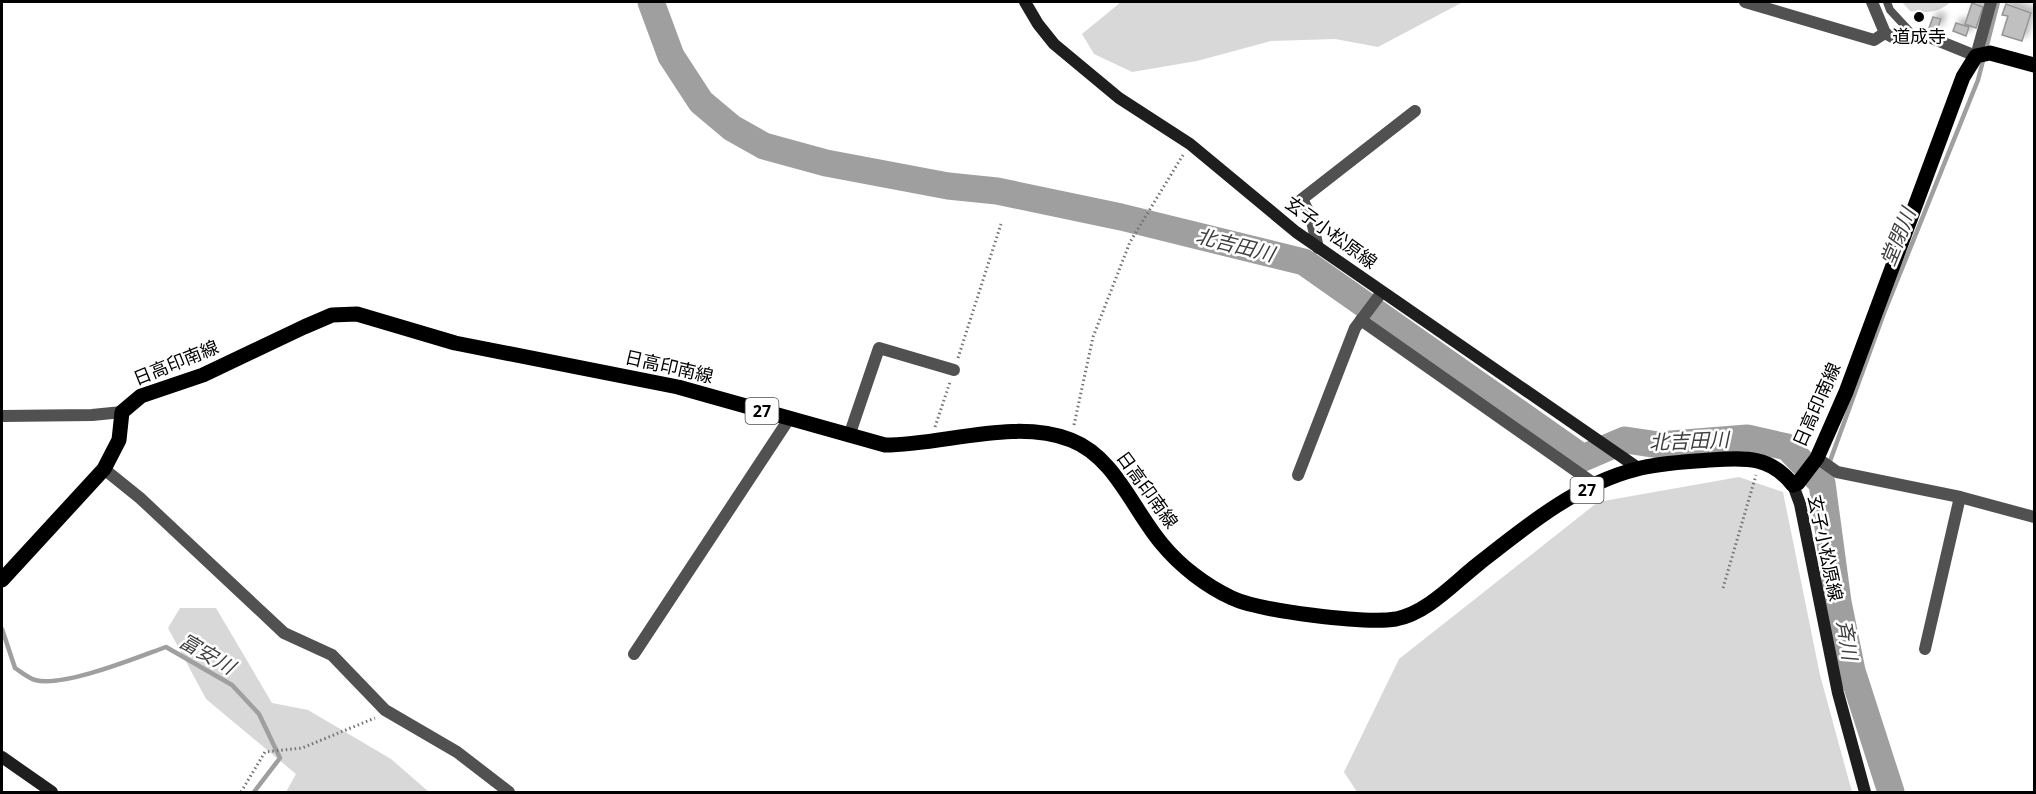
<svg xmlns="http://www.w3.org/2000/svg" width="2036" height="794" font-family="'Noto Sans','Noto Sans JP',sans-serif">
<style>
.green{fill:#d8d8d8}
.lines{fill:none;stroke-linecap:round;stroke-linejoin:round}
.stream{stroke:#9f9f9f;stroke-width:4.5}
.river{stroke:#9f9f9f;stroke-width:27}
.building{fill:#c0c0c0;stroke:#959595;stroke-width:1.5;filter:url(#shadow)}
.path{stroke:#737373;stroke-width:3;stroke-dasharray:1.5 3;stroke-linecap:butt}
.lane{stroke:#515151;stroke-width:8}
.street{stroke:#515151;stroke-width:12}
.secondary{stroke:#1e1e1e;stroke-width:12}
.primary{stroke:#000;stroke-width:15}
.poi-dot{fill:#000;stroke:#fff;stroke-width:2}
.labels{text-anchor:middle;stroke-width:5;stroke-linejoin:round;paint-order:stroke}
.shield{fill:#fff;stroke:#4c4c4c;stroke-width:1.5}
.shield-label{font-size:16px;font-weight:bold;fill:#000}
.poi-label{font-size:18px;fill:#000;stroke:#fff}
.street-label{font-size:18px;fill:#000;stroke:#fff}
.water-label{font-size:20px;font-style:italic;fill:#404040;stroke:#fff}
</style>
<defs>
<filter id="shadow"><feDropShadow dx="5" dy="-5" stdDeviation="3" flood-color="#0004"/></filter>
</defs>
<rect width="100%" height="100%" fill="#fff"/>
<g class="green">
<polygon points="1121,2 1463,2 1378,47 1335,39 1271,41 1197,61 1132,72 1094,54 1082,34"/>
<path d="M1902,2H1950C1940,13 1924,13 1910,11Z"/>
<polygon points="1739,477 1783,492 1820,675 1852,792 1357,792 1344,772 1399,659 1598,502"/>
<polygon points="180,608 216,608 272,703 308,710 391,759 429,792 286,792 296,774 206,699 168,628"/>
</g>
<g class="lines">
<g class="stream">
<polyline points="1822,483 1884,313 1978,80 1998,2"/>
<path d="M2,629L15,668C21,672 28,678 35,680C63,688 138,657 166,647L232,685L259,714L280,758L254,792"/>
</g>
<polyline class="river" points="651,2 671,56 701,102 732,128 764,146 826,163 948,186 997,191 1121,217 1304,262 1583,458 1625,440 1659,445 1747,438 1787,447 1822,483 1838,602 1852,671 1891,792"/>
</g>
<g class="building">
<polygon points="1972,3 1983,7 1976,28 1965,24"/>
<polygon points="2006,4 2031,13 2022,41 2002,35 2008,16 2002,15"/>
<polygon points="1933,17 1941,19 1937,30 1929,28"/>
<polygon points="1956,23 1969,27 1966,36 1953,31"/>
</g>
<g class="lines">
<g class="path">
<polyline points="958,358 1001,224"/>
<polyline points="1074,425 1093,337 1130,242 1183,155"/>
<polyline points="935,427 950,382"/>
<polyline points="1723,588 1756,475"/>
<polyline points="241,792 265,752 302,748 375,718"/>
</g>
<polyline class="lane" points="1887,2 1890,10 1916,38"/>
<g class="street">
<polyline points="1745,2 1874,40 1885,33"/>
<polyline points="1872,2 1885,33 1896,39 1929,37 1976,56 1991,2"/>
<polyline points="1318,248 1311,217 1302,199 1415,111"/>
<polyline points="1361,320 1596,485"/>
<polyline points="2,416 92,415 122,412"/>
<polyline points="849,436 879,348 954,370"/>
<polyline points="1817,458 1837,472 1960,497 2034,517"/>
<polyline points="104,469 140,498 284,633 332,655 385,710 457,752 509,792"/>
<polyline points="1298,475 1355,328 1382,292"/>
<polyline points="1925,649 1960,497"/>
<polyline points="634,654 789,419"/>
</g>
<g class="secondary">
<polyline points="1025,2 1038,24 1054,44 1119,98 1190,144 1296,232 1638,468"/>
<polyline points="1793,485 1800,504 1838,693 1865,792"/>
<polyline points="2,757 52,792"/>
</g>
<path class="primary" d="M2,580L104,469L119,440L122,412L141,396L203,375L304,327L332,315L357,314L455,343L678,387L885,445C944,445 1014,418 1071,440C1115,457 1133,510 1162,544C1180,566 1206,586 1232,598C1260,611 1365,624 1396,619C1427,613 1453,584 1477,565C1525,527 1577,484 1637,469C1659,463 1685,462 1709,460C1744,458 1770,455 1793,485L1798,483L1817,458L1846,392L1963,77L1976,56L1990,53L2034,65"/>
</g>
<circle class="poi-dot" cx="1919" cy="17" r="6"/>
<g class="labels">
<g class="shield">
<rect x="745.5" y="398" width="33" height="26" rx="4.5"/>
<rect x="1570.5" y="477" width="33" height="26" rx="4.5"/>
</g>
<g class="shield-label">
<text x="762" y="417">27</text>
<text x="1587" y="496">27</text>
</g>
<g class="poi-label">
<text x="1919" y="43">道成寺</text>
</g>
<g class="street-label">
<text transform="translate(1331 233) rotate(36)" y="6">玄子小松原線</text>
<text transform="translate(176 363) rotate(-22)" y="6">日高印南線</text>
<text transform="translate(669 367) rotate(13)" y="6">日高印南線</text>
<text transform="translate(1817 405) rotate(-66)" y="6">日高印南線</text>
<text transform="translate(1147 490) rotate(54)" y="6">日高印南線</text>
<text transform="translate(1825 548) rotate(78)" y="6">玄子小松原線</text>
</g>
<g class="water-label">
<text transform="translate(1898 237) rotate(-68)" y="7">堂閉川</text>
<text transform="translate(1235 245) rotate(14)" y="7">北吉田川</text>
<text transform="translate(1689 441) rotate(-2)" y="7">北吉田川</text>
<text transform="translate(1847 640) rotate(81)" y="7">斉川</text>
<text transform="translate(207 654) rotate(30)" y="7">富安川</text>
</g>
</g>
<rect width="2036" height="794" fill="none" stroke="#000000" stroke-width="6"/>
</svg>
